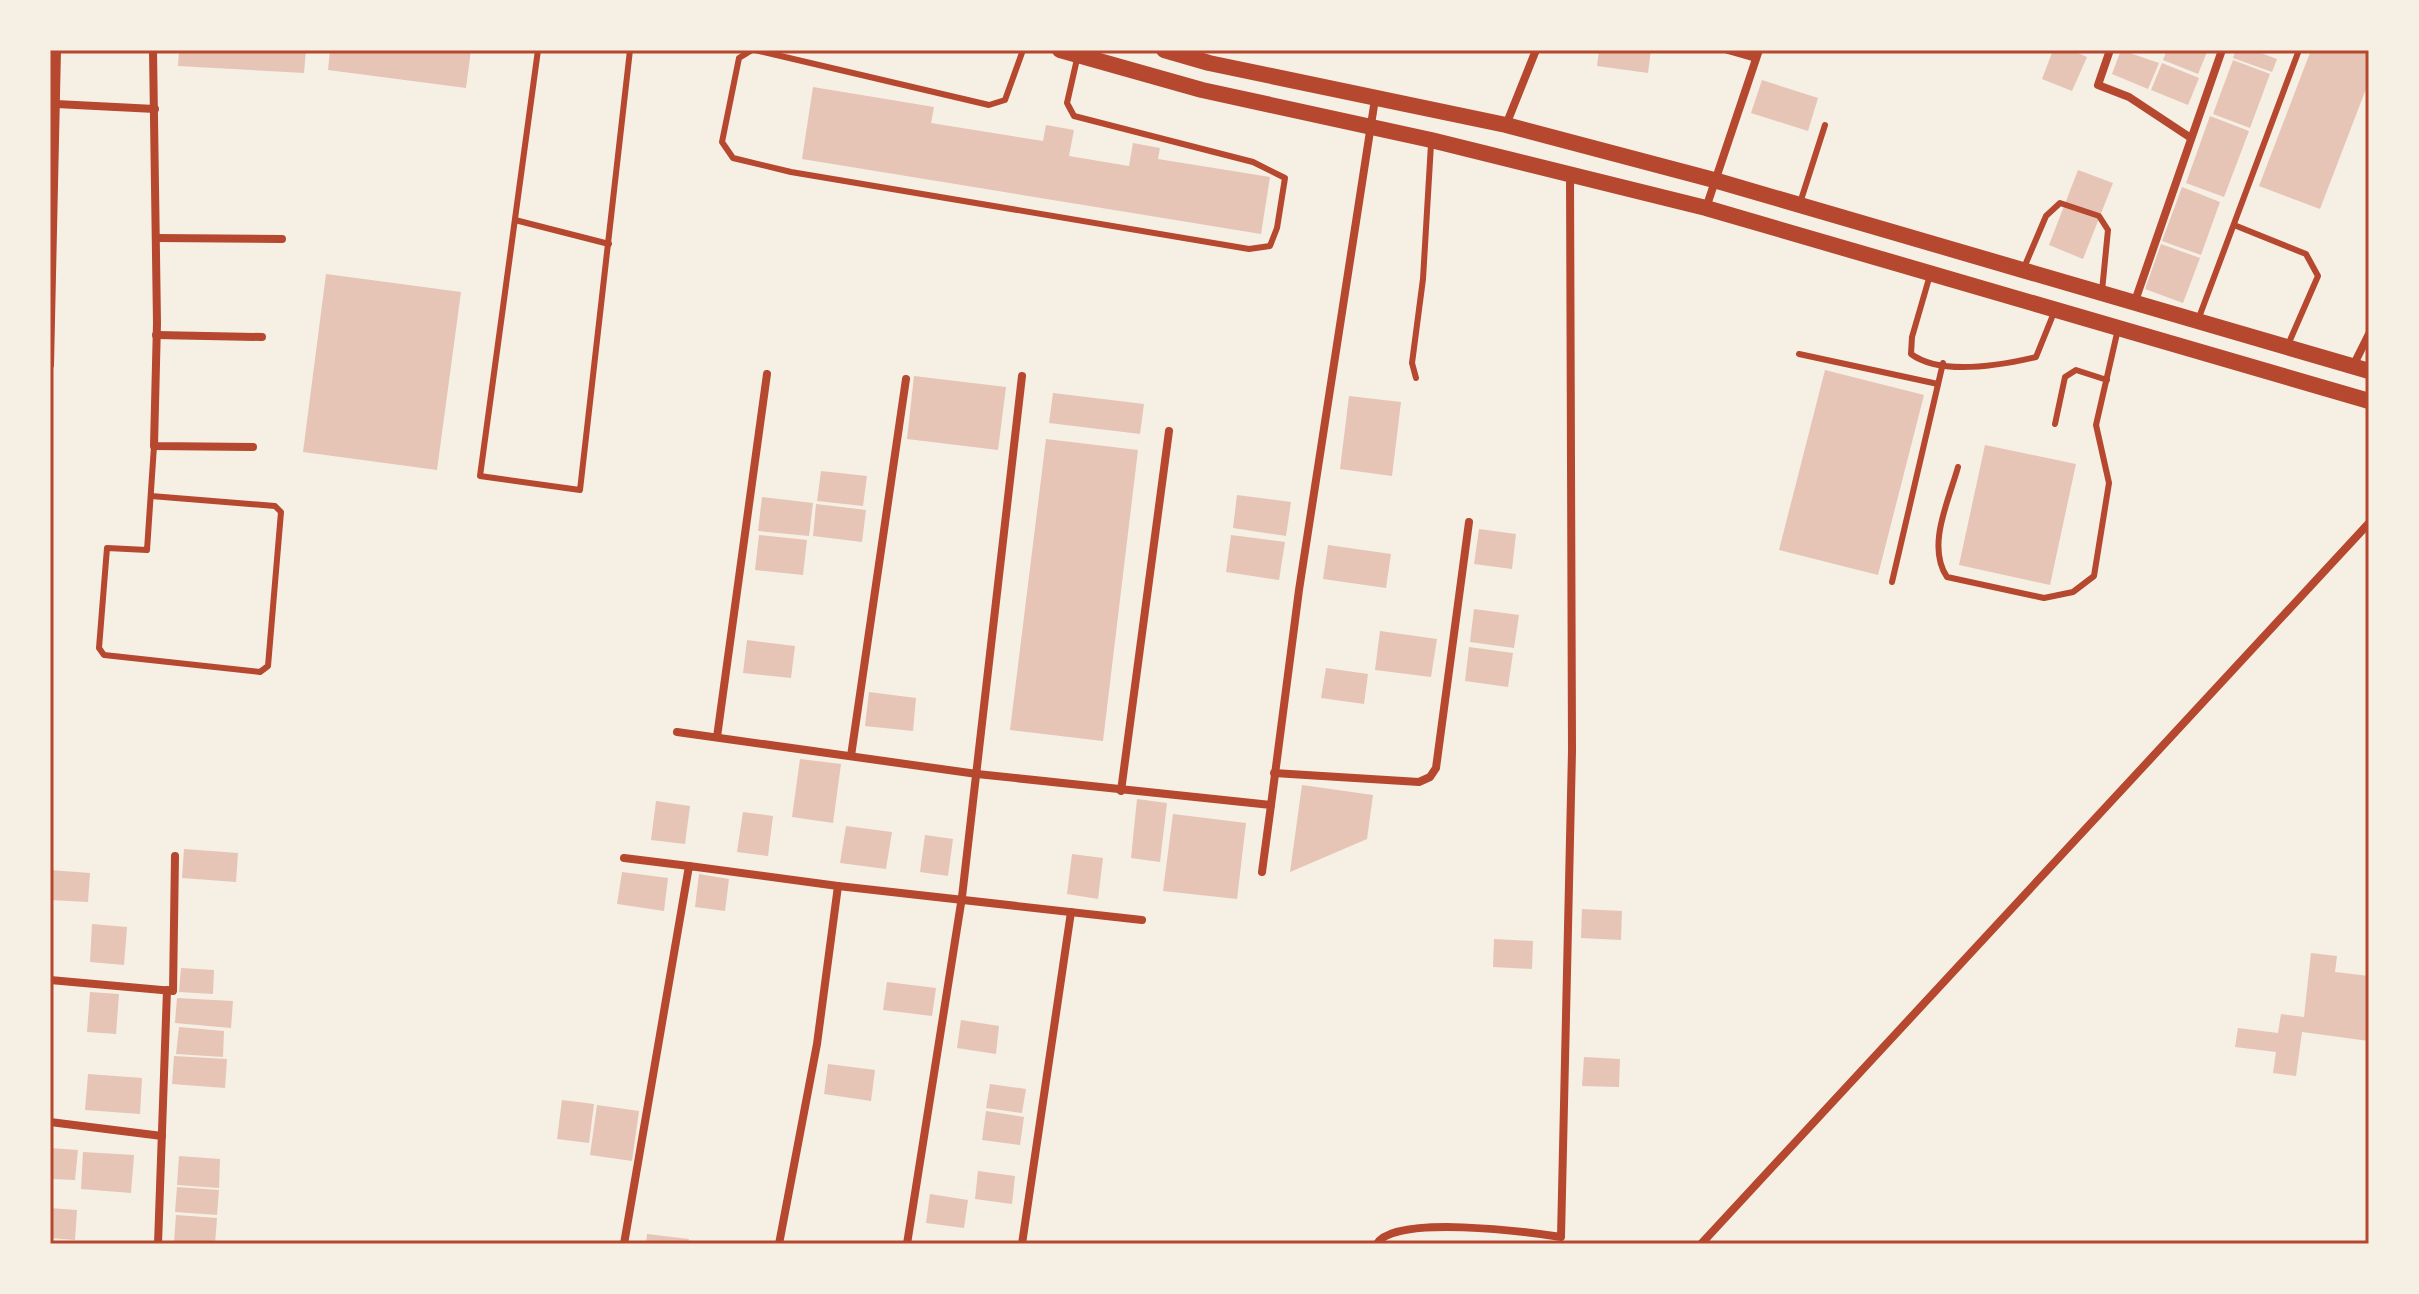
<svg xmlns="http://www.w3.org/2000/svg" width="2419" height="1294" font-family="'PT Sans',sans-serif">
<style>
.building{fill:#e6c5b7}
.lines{fill:none;stroke-linecap:round;stroke-linejoin:round}
.service{stroke:#b5482f;stroke-width:6}
.minor{stroke:#b5482f;stroke-width:8}
.secondary{stroke:#b5482f;stroke-width:16}
.neatline{fill:none;stroke:#b5482f;stroke-width:3}
</style>
<rect width="100%" height="100%" fill="#f6efe4"/>
<g class="building">
<polygon points="179,50 306,50 304,73 178,66"/>
<polygon points="330,50 471,50 466,88 328,70"/>
<polygon points="1599,50 1651,50 1648,73 1597,66"/>
<polygon points="2053,50 2071,50 2087,57 2072,91 2042,79"/>
<polygon points="2121,50 2159,63 2148,89 2112,74"/>
<polygon points="2167,50 2201,50 2207,52 2198,74 2163,60"/>
<polygon points="2236,50 2253,50 2277,59 2272,72 2233,58"/>
<polygon points="2311,50 2369,50 2369,81 2320,209 2259,186"/>
<polygon points="2233,60 2270,74 2250,128 2213,114"/>
<polygon points="2162,63 2199,78 2188,105 2151,90"/>
<polygon points="1762,80 1818,98 1808,131 1751,113"/>
<polygon points="813,87 934,107 931,123 1043,141 1046,125 1074,130 1069,156 1129,166 1133,143 1160,148 1158,159 1270,177 1261,234 802,159"/>
<polygon points="2210,116 2249,131 2224,197 2186,183"/>
<polygon points="2078,170 2113,183 2083,259 2049,245"/>
<polygon points="2182,187 2220,202 2201,255 2162,241"/>
<polygon points="2161,244 2200,258 2183,303 2145,289"/>
<polygon points="326,274 461,292 437,470 303,452"/>
<polygon points="1825,370 1924,395 1878,575 1779,550"/>
<polygon points="914,376 1006,387 998,450 907,439"/>
<polygon points="1053,393 1144,404 1140,434 1049,423"/>
<polygon points="1349,396 1401,402 1392,476 1340,469"/>
<polygon points="1046,439 1138,450 1103,741 1010,730"/>
<polygon points="1985,445 2076,464 2050,585 1959,565"/>
<polygon points="821,471 867,476 863,506 817,501"/>
<polygon points="1237,495 1291,502 1286,536 1233,528"/>
<polygon points="762,497 813,503 809,536 758,531"/>
<polygon points="816,504 866,510 862,542 813,536"/>
<polygon points="1479,529 1516,534 1512,569 1474,564"/>
<polygon points="759,535 807,540 803,575 755,570"/>
<polygon points="1231,535 1285,542 1279,580 1226,572"/>
<polygon points="1328,545 1391,554 1386,588 1323,579"/>
<polygon points="1474,609 1519,615 1514,648 1470,642"/>
<polygon points="1380,631 1437,639 1431,677 1375,670"/>
<polygon points="747,640 795,646 791,678 743,673"/>
<polygon points="1469,647 1513,653 1508,687 1465,681"/>
<polygon points="1326,668 1368,674 1364,704 1321,698"/>
<polygon points="869,692 916,698 913,731 865,726"/>
<polygon points="800,759 841,764 833,823 792,817"/>
<polygon points="1302,785 1373,795 1367,839 1290,872"/>
<polygon points="1137,799 1167,803 1160,862 1131,858"/>
<polygon points="656,801 690,806 685,844 651,840"/>
<polygon points="743,812 773,816 768,856 737,852"/>
<polygon points="1173,814 1246,823 1237,899 1163,891"/>
<polygon points="846,826 892,832 886,869 840,863"/>
<polygon points="925,835 953,839 948,876 920,872"/>
<polygon points="184,849 238,853 236,882 182,878"/>
<polygon points="1072,854 1103,858 1098,899 1067,894"/>
<polygon points="50,870 90,873 88,902 50,900"/>
<polygon points="622,872 668,878 664,911 617,904"/>
<polygon points="699,874 729,879 725,911 695,907"/>
<polygon points="1582,909 1622,911 1621,940 1581,938"/>
<polygon points="92,924 127,927 124,965 90,962"/>
<polygon points="1494,939 1533,941 1532,969 1493,967"/>
<polygon points="2311,953 2337,956 2335,972 2369,976 2369,1041 2302,1032 2296,1076 2273,1073 2276,1052 2235,1047 2238,1028 2278,1033 2281,1014 2304,1017"/>
<polygon points="181,968 214,970 213,994 179,992"/>
<polygon points="887,982 936,988 932,1016 883,1010"/>
<polygon points="90,992 119,994 116,1034 87,1032"/>
<polygon points="177,998 233,1001 231,1028 175,1023"/>
<polygon points="961,1020 999,1026 996,1054 957,1048"/>
<polygon points="179,1027 224,1031 223,1057 176,1054"/>
<polygon points="174,1056 227,1059 225,1088 172,1084"/>
<polygon points="1584,1057 1620,1059 1619,1087 1582,1086"/>
<polygon points="828,1064 875,1070 871,1101 824,1094"/>
<polygon points="88,1074 142,1078 140,1114 85,1110"/>
<polygon points="990,1084 1026,1089 1022,1113 986,1108"/>
<polygon points="562,1100 594,1104 589,1143 557,1139"/>
<polygon points="597,1105 639,1111 632,1161 590,1155"/>
<polygon points="986,1111 1024,1117 1020,1145 982,1140"/>
<polygon points="50,1148 78,1150 75,1180 50,1179"/>
<polygon points="83,1152 134,1155 131,1193 81,1189"/>
<polygon points="179,1156 220,1159 219,1188 177,1185"/>
<polygon points="978,1171 1015,1176 1012,1204 975,1199"/>
<polygon points="177,1187 219,1190 217,1215 175,1212"/>
<polygon points="930,1194 968,1200 964,1228 926,1223"/>
<polygon points="50,1208 77,1210 75,1240 50,1238"/>
<polygon points="176,1215 217,1218 215,1244 174,1242"/>
<polygon points="647,1234 689,1239 688,1244 646,1244"/>
</g>
<g class="lines">
<g class="service">
<polyline points="538,50 480,476 580,490 630,50"/>
<polyline points="752,50 739,58 722,142 733,158 791,172 1249,249 1270,246 1277,228 1285,178 1253,162 1074,116 1067,103 1077,59"/>
<polyline points="755,50 989,105 1005,100 1023,50"/>
<polyline points="1800,203 1825,125"/>
<polyline points="515,220 609,244"/>
<polyline points="2234,225 2306,254 2318,276 2287,347"/>
<polyline points="2023,270 2046,216 2060,203 2099,216 2108,230 2102,291"/>
<path d="M1930,275L1912,337L1911,354C1941,376 2002,365 2036,357L2055,310"/>
<polyline points="2198,320 2299,50"/>
<polyline points="1799,354 1938,384"/>
<polyline points="1416,378 1412,363 1423,279 1431,144"/>
<polyline points="2055,424 2065,377 2076,370 2107,380"/>
<path d="M1958,467C1949,500 1926,546 1947,577L2044,598L2073,592L2094,576L2109,483L2096,425L2118,329"/>
<polyline points="151,496 275,506 281,512 268,666 260,672 104,655 99,648 107,548 147,550 154,446"/>
<polyline points="1892,582 1943,363"/>
</g>
<g class="minor">
<polyline points="153,50 157,323 154,446 253,447"/>
<polyline points="1728,50 1756,58"/>
<polyline points="2110,50 2098,85 2129,97 2191,138"/>
<polyline points="56,104 155,109"/>
<polyline points="1506,125 1536,50"/>
<polyline points="1706,208 1759,50"/>
<polyline points="156,238 282,239"/>
<polyline points="2135,301 2222,50"/>
<polyline points="156,335 262,337"/>
<polyline points="50,365 57,50"/>
<polyline points="2353,366 2369,334"/>
<polyline points="677,732 977,774 1271,805 1262,872"/>
<polyline points="717,737 767,374"/>
<polyline points="851,756 906,379"/>
<polyline points="1274,773 1419,782 1430,777 1436,768 1469,522"/>
<polyline points="1121,791 1169,431"/>
<polyline points="1271,805 1299,590 1375,99"/>
<polyline points="624,858 689,866"/>
<polyline points="838,886 1142,920"/>
<polyline points="50,980 173,991 175,856"/>
<polyline points="50,1122 162,1136"/>
<polyline points="158,1244 167,990"/>
<polyline points="624,1244 689,866 838,886 817,1044 779,1244"/>
<polyline points="907,1244 962,897 1022,376"/>
<polyline points="1022,1244 1071,912"/>
<path d="M1377,1244C1393,1214 1529,1232 1561,1237L1572,751L1570,174"/>
<polyline points="1701,1244 2369,523"/>
</g>
<g class="secondary">
<polyline points="1060,50 1202,90 1431,140 1706,208 2369,401"/>
<polyline points="1164,50 1209,63 1506,125 1714,180 2369,371"/>
</g>
</g>
<rect width="2419" height="1294" fill="none" stroke="#f6efe4" stroke-width="104"/>
<rect x="52" y="52" width="2315" height="1190" class="neatline"/>
</svg>
